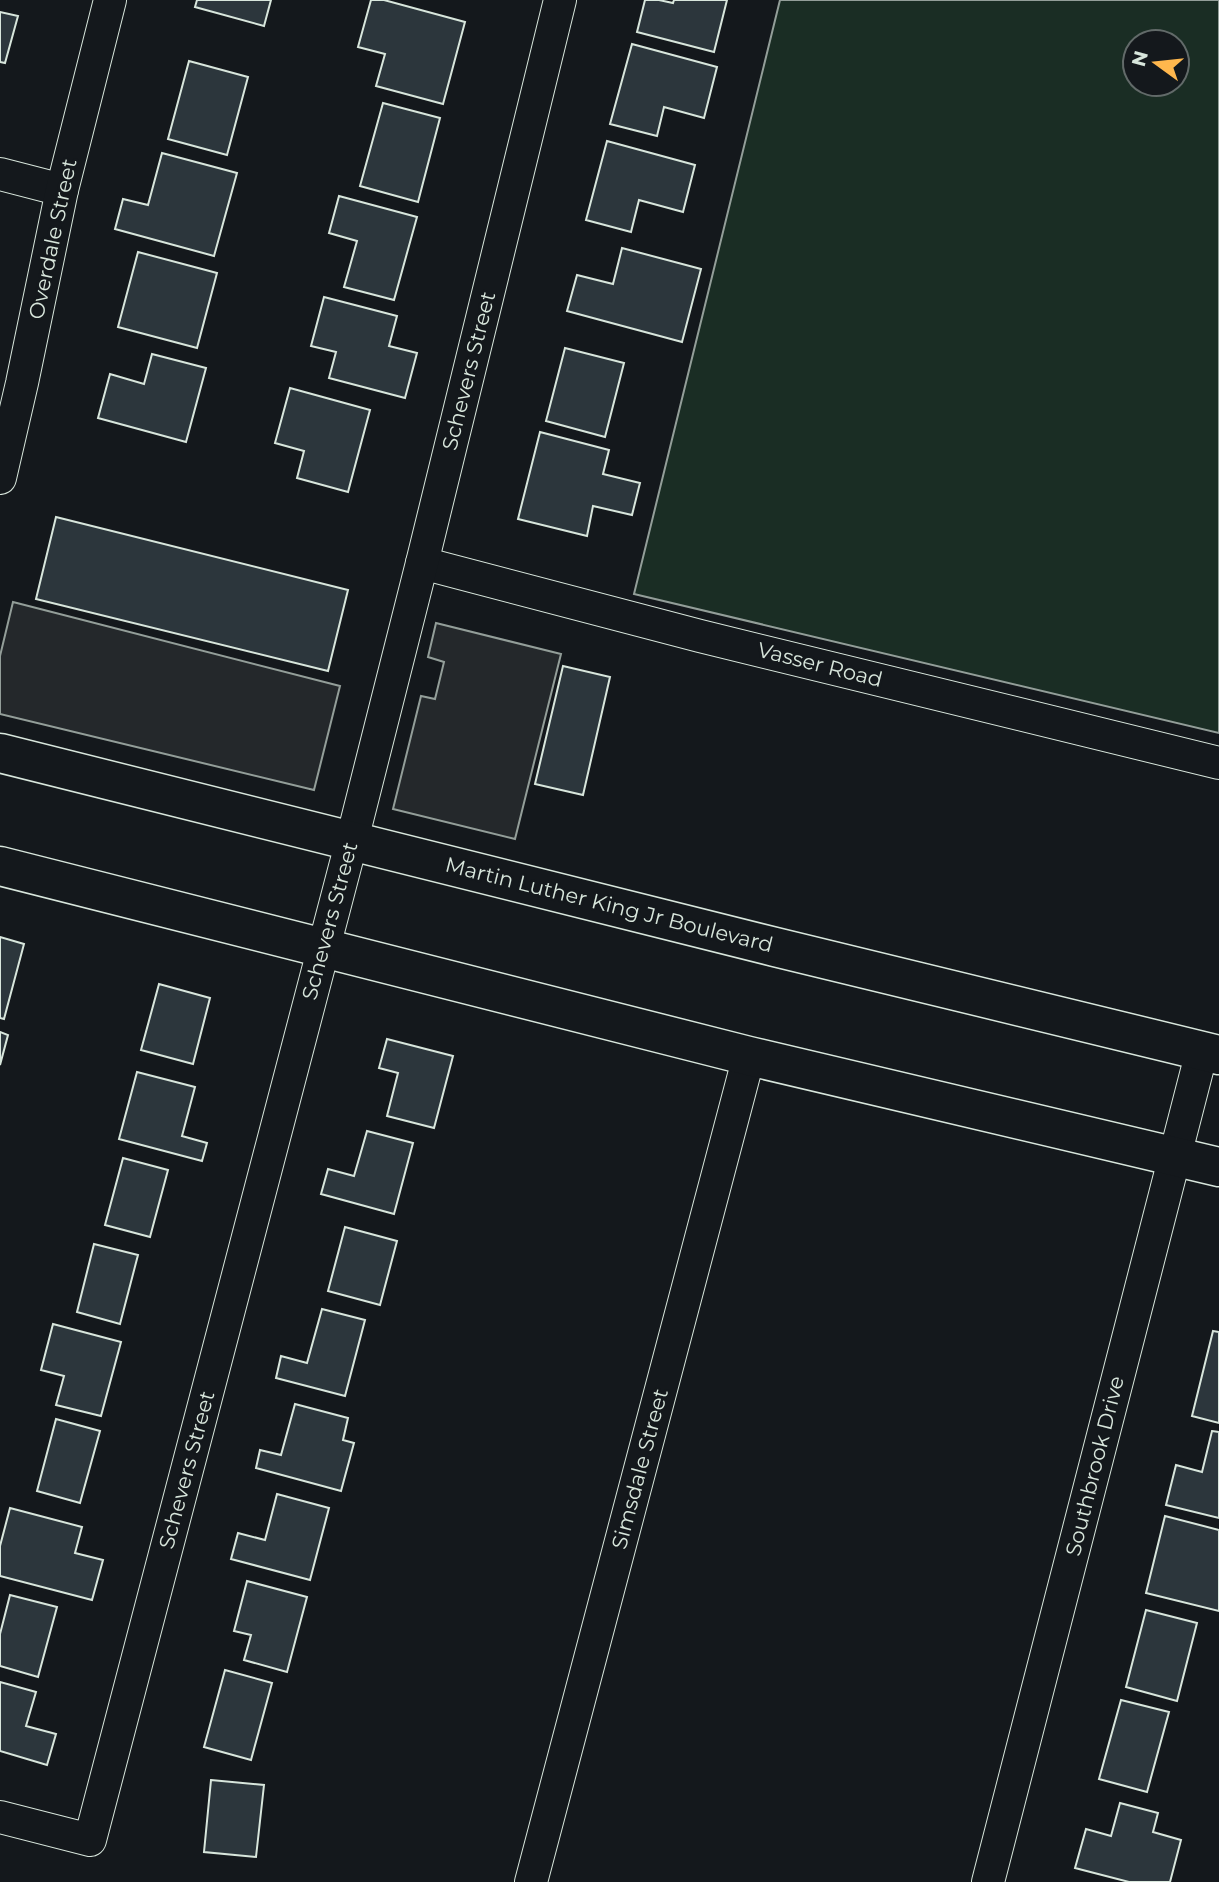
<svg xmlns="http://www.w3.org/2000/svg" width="1219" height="1882" font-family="Montserrat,sans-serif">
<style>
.green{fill:#1a2d24;stroke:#939e99;stroke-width:2;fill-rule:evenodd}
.parking{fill:#24282b;stroke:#939e99;stroke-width:2}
.building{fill:#2c363c;stroke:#d8e6dc;stroke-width:2}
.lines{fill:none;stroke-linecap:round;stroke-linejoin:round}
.minor-casing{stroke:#d8e6dc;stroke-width:34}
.secondary-casing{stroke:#d8e6dc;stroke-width:41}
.minor{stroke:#14181c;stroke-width:32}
.secondary{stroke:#14181c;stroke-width:38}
.labels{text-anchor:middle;stroke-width:5;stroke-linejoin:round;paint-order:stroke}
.street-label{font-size:21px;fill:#d8e6dc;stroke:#14181c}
</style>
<rect width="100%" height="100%" fill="#14181c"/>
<path class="green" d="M780,0H1219V733L634,594ZM1135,42H1177V84H1135Z"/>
<g class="parking">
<polygon points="13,602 340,686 314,790 0,714 0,656"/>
<polygon points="436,623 561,654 515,839 393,809 421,696 435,699 444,662 428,657"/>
</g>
<g class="building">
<polygon points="197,0 271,0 264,26 195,7"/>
<polygon points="371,0 384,0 465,22 443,104 376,86 385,54 358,47"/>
<polygon points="645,0 659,0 673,3 674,0 727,0 714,52 637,32"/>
<polygon points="0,12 18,16 5,63 0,62"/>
<polygon points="632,44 717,67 704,118 664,107 657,136 610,124"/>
<polygon points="189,61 248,77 227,155 168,139"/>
<polygon points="383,103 440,118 418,202 360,186"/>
<polygon points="607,141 695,165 683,212 639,200 631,232 586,220"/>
<polygon points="162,153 237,173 214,256 115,229 123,199 148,205"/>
<polygon points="339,196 417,217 394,300 344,287 357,241 329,233"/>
<polygon points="622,248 701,269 682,342 567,311 577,275 613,284"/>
<polygon points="138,252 217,273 197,348 118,327"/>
<polygon points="324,297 397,316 389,346 417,353 405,398 329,378 336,352 311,346"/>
<polygon points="565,348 624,363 605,437 546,421"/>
<polygon points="152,354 206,368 186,442 98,418 110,374 144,384"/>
<polygon points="290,388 370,410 348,492 297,478 304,451 275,443"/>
<polygon points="540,432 609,450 603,474 640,483 632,515 593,506 587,536 518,519"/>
<polygon points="56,517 348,590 328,671 36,599"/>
<polygon points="563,666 610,677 583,795 535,784"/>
<polygon points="0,937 24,944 4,1019 0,1018"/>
<polygon points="159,984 210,998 193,1064 141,1050"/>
<polygon points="0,1032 8,1035 0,1065"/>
<polygon points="387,1039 453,1056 434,1128 387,1116 398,1073 379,1068"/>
<polygon points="137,1072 195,1087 182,1136 207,1143 202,1161 119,1139"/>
<polygon points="367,1131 413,1143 394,1214 321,1194 328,1169 354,1176"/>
<polygon points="123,1158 168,1170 150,1237 105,1225"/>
<polygon points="345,1227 397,1241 380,1305 328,1291"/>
<polygon points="94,1244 138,1255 120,1324 77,1312"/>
<polygon points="322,1309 365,1320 345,1396 276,1378 281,1356 307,1363"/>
<polygon points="53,1324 121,1342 101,1416 56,1405 64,1376 41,1370"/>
<polygon points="1213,1331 1219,1332 1219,1423 1192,1416"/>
<polygon points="295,1404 348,1418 343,1440 354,1443 341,1491 256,1468 260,1450 281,1455"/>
<polygon points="56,1419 100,1431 80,1503 37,1491"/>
<polygon points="1212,1431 1219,1432 1219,1518 1166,1505 1176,1465 1202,1472"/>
<polygon points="277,1494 329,1508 310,1580 231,1559 238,1533 265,1540"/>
<polygon points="10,1508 82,1527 75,1553 103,1560 92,1600 0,1576 0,1546"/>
<polygon points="1165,1516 1219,1530 1219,1611 1146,1593"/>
<polygon points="247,1581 307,1597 287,1672 244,1660 251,1635 234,1631"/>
<polygon points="10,1595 57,1607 38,1677 0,1666 0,1634"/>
<polygon points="1146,1610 1197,1623 1177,1701 1126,1687"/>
<polygon points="225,1670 272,1683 251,1760 204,1747"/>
<polygon points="0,1682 36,1692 26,1726 56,1734 47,1765 0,1751"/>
<polygon points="1121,1700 1169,1712 1147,1792 1099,1779"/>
<polygon points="211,1780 264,1785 256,1857 204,1852"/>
<polygon points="1120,1803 1158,1813 1153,1832 1181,1840 1170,1882 1129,1882 1075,1868 1086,1829 1111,1836"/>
</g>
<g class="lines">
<defs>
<g id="minor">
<polyline points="0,174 62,190"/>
<polyline points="0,478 22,383 62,190 110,0"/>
<polyline points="422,563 700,636 1219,763"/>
<polyline points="0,1817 90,1840 352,840 422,563 560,0"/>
<polyline points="531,1882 749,1056"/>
<polyline points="988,1882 1202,1051"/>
</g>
<g id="secondary">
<polyline points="0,753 775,947 1219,1055"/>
<polyline points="0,866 749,1056 1219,1167"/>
</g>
</defs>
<use href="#minor" class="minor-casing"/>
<use href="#secondary" class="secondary-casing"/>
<use href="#minor" class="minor"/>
<use href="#secondary" class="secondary"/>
</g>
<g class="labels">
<g class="street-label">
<text transform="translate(53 239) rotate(-78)" y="7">Overdale Street</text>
<text transform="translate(469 371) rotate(-76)" y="7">Schevers Street</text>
<text transform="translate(820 665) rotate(14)" y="7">Vasser Road</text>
<text transform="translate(609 905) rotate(14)" y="7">Martin Luther King Jr Boulevard</text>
<text transform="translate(330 921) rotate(-75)" y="7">Schevers Street</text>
<text transform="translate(1095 1466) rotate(-76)" y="7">Southbrook Drive</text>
<text transform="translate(640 1469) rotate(-75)" y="7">Simsdale Street</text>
<text transform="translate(187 1470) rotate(-75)" y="7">Schevers Street</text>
</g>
</g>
<g transform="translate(1156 63) rotate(285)"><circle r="33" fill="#14181c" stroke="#626a69" stroke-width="2"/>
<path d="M0-5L12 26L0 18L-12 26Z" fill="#ffb74d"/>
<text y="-10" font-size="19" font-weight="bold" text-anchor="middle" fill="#d8e6dc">N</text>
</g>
</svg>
